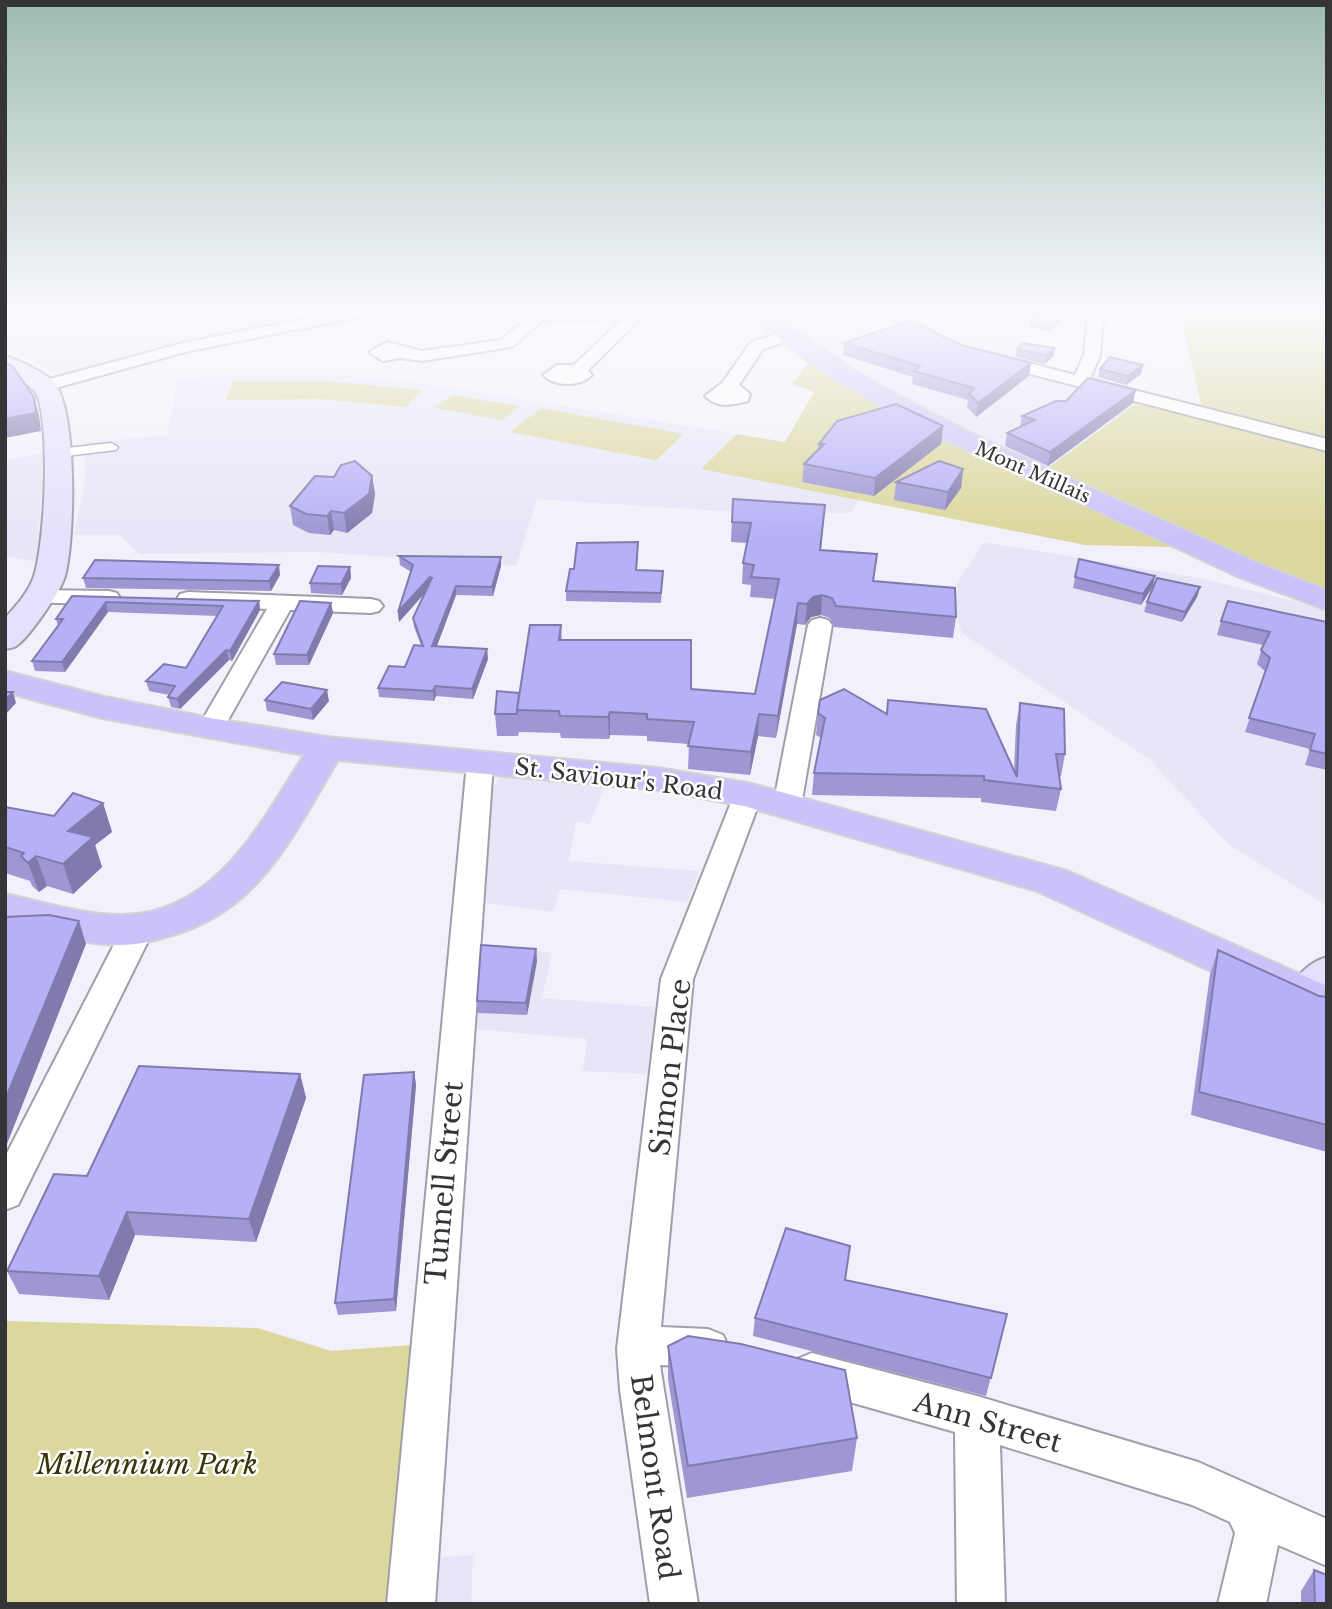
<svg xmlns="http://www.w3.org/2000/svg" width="1332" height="1609" font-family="'Libre Baskerville',serif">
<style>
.built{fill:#e7e6f7}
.green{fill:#dbd79d}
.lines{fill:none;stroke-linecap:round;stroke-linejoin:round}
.pedestrian-casing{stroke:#a09fa9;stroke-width:3}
.minor-casing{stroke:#a09fa9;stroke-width:4}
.secondary-casing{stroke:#a09fa9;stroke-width:4}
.primary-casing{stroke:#d3d3d3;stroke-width:4}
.pedestrian{fill:#fff;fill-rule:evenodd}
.minor{fill:#fff;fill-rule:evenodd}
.secondary{fill:#e4e1fc;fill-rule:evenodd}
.primary{fill:#cac2f9;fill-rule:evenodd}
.wall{fill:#9e97d4}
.shaded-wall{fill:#817bad}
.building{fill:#b8b0f7;stroke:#817bad;stroke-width:2}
.labels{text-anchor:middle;stroke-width:5;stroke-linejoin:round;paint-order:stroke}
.far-street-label{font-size:19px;fill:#353538;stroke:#fff}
.street-label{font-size:23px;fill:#353538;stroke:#fff}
.near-street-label{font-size:28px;fill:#353538;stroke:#fff}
.near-park-label{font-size:28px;font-style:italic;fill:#383507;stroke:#fff}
</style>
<rect width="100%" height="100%" fill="#f2f1fb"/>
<g class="built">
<polygon points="5,311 341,311 189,339 62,377 5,347"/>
<polygon points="768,311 879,311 909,329 1141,400 1044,471 908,405 794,334"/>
<polygon points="895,311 1031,311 1016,363 961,345 923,328"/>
<polygon points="216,375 341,375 427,384 737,434 702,469 859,500 851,513 720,511 537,499 516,566 316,552 139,554 120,535 74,535 85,479 85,442 167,436 178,379"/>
<polygon points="42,453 42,479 37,562 5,556 5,460"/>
<polygon points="984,542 1200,578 1327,609 1327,906 1228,844 1149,759 962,633 955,611 957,583"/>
<polygon points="501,773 605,785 590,824 576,822 569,861 699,871 688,902 560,889 553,912 479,902 491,793"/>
<polygon points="478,943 552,953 542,998 656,1007 649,1074 583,1071 587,1039 473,1029"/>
<polygon points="473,1555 471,1604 428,1604 431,1558"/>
</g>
<g class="green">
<polygon points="1179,311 1327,311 1327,441 1202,408"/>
<polygon points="811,360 1171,540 1171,547 1085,545 701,469 737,434 785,442 814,392 792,384"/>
<polygon points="233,381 325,381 422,390 406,407 320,399 226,400"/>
<polygon points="452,395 520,406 502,420 434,408"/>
<polygon points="1141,400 1327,449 1327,589 1247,560 1044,471"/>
<polygon points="541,408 683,434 656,460 510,432"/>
<polygon points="5,1321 258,1328 331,1351 413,1345 390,1604 5,1604"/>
</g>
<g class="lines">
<defs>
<polygon id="pedestrian" points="111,443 118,447 116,450 58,457 51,453 58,449"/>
<g id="minor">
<polygon points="343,311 372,311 364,316 185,352 45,391 36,386 39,382 183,343"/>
<path d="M536,311H649L588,370L592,375C580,387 555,387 543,375L557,365H574L623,319L543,320L512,347L422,361L401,358L383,361L369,352L387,342L422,351L501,340Z"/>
<polygon points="879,311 898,311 947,340 945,343 933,343"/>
<polygon points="1088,311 1104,311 1100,355 1090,379 1327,439 1327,451 988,363 986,359 994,354 1075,375 1084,355"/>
<path d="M787,331L793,333L795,336L793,339L763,349L739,385L750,394L748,401C732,405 718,409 705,396L723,382L751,342Z"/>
<polygon points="40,590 109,591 117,593 120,598 117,603 109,605 32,602 29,597 32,592"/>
<polygon points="188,592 371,599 379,601 383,606 379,611 371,613 290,610 223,729 219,735 210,737 201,735 197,729 267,609 180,604 177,599 180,594"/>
<polygon points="820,618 828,620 832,625 801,806 797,812 787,815 777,812 773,806 808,625 812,620"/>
<polygon points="480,755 490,757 493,763 435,1604 387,1604 467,763 470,757"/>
<polygon points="748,787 758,789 762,795 693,979 661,1327 708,1329 723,1335 729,1348 723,1361 708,1367 660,1365 698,1604 650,1604 620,1390 617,1349 661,979 734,795 738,789"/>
<polygon points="138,918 149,921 154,929 18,1205 5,1210 5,1157 122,929 127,921"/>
<polygon points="812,1353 977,1396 1198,1462 1327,1519 1327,1566 1278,1545 1266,1604 1218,1604 1235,1533 1230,1522 1192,1505 1000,1445 1005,1604 957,1604 955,1432 797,1387 791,1373 797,1359"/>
</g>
<g id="secondary">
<path d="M5,356C17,359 50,375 56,385C77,418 75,538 65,576C61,591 28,639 16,646C13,648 9,648 5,649V618C16,606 27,594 33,579C45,548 51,422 36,393C31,384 14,378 5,373Z"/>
<path d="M1327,957V1003C1317,1015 1304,1011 1291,1007L1284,996C1295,978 1307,963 1327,957Z"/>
</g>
<g id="primary">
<polygon points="747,311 770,311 850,368 895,394 989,442 1260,564 1327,590 1327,610 1239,577 924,430 833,378 790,348"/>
<path d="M5,671L105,697L210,718L327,737L658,768L748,783L1067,871L1327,986V1021L1311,1017L1037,891L744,806L658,790L338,760C292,836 261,911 169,936C153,941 137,945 121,945C82,945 43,931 5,922V894C43,902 82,915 120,915C214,916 261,823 304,755L102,718L5,692Z"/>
</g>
</defs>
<use href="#pedestrian" class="pedestrian-casing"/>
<use href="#minor" class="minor-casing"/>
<use href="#secondary" class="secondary-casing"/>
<use href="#primary" class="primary-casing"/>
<use href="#pedestrian" class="pedestrian"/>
<use href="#minor" class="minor"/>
<use href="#secondary" class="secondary"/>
<use href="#primary" class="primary"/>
</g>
<g class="wall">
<polygon points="1031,322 1059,322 1051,331 1030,327"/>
<polygon points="844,343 1029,376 976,417 967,407 968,400 912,384 913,377 843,355"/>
<polygon points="1055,348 1053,357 1044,364 1016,357 1017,349"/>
<polygon points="1143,365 1141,374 1126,385 1098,377 1100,369"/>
<polygon points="1133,403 1048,466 1005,446 1007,433 1020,427 1022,416"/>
<polygon points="943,426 941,444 874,496 802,482 804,464 818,450 819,444"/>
<polygon points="963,469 961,488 945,510 894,500 896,482"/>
<polygon points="372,476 375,494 372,513 347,533 334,530 330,535 309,533 293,525 290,506 334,477"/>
<polygon points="733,499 825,505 821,550 874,581 956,617 953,638 834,627 830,618 821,615 811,617 805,625 797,624 776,738 758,736 750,775 688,769 689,744 647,741 647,736 610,735 609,739 561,738 560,733 519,732 518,736 497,736 495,714 519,697 561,625 562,640 691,689 755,694 775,599 750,597 751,585 742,584 743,563 747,543 731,542"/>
<polygon points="638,551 637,570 663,571 661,603 566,601 566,591 574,569"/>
<polygon points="399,556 501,557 501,566 493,596 456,595 437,646 487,649 488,659 473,699 436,696 434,701 379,697 378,688 405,667 421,645 414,627 413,618 426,592 399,622 398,612 411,572 400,565"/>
<polygon points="1079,559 1153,586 1141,605 1073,588"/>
<polygon points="350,567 351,578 342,595 311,593 310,583"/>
<polygon points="280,575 271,591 86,588 83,578"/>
<polygon points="1200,587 1197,597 1182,622 1144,612 1147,602"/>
<polygon points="72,596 259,601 260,610 232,661 229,660 180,709 171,707 168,697 169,695 149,691 146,681 186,668 218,616 108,612 65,672 35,671 32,661 58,626 56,619"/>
<polygon points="331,603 333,613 309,665 276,665 274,654"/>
<polygon points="1221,621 1327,622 1327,770 1305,765 1310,749 1245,732 1266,672 1257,664 1263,645 1217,635"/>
<polygon points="265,700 329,701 313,720 267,711"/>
<polygon points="888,700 1014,770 1016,725 1020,703 1065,754 1061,776 1059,776 1061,789 1056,811 981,802 981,798 812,795 814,773 821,738 816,735 818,713 886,714"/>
<polygon points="103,803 112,832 95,845 102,867 73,894 47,886 39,892 32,886 30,881 5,873 5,807 54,816"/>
<polygon points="536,949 537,961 527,1015 478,1013 477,1001"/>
<polygon points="1218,950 1319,996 1327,997 1327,1152 1191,1115 1210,974"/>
<polygon points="414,1072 416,1085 396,1311 338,1315 335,1303"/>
<polygon points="300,1074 306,1098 256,1242 135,1235 109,1300 19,1294 7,1271 87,1176"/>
<polygon points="845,1280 1007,1314 986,1396 753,1336 755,1318"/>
<polygon points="668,1346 857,1438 852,1471 687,1498 668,1379"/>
<polygon points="1314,1570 1327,1604 1301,1604 1301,1591"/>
</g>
<g class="shaded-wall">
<polygon points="1062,311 1059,322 1051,331 1052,326"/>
<polygon points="1055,348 1053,357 1044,364 1045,355"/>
<polygon points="1031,363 1029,376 976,417 978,403"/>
<polygon points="1143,365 1141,374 1126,385 1128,376"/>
<polygon points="1136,390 1133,403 1048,466 1050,452"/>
<polygon points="34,397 39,415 41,431 5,438 5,419"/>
<polygon points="943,426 941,444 874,496 875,478"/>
<polygon points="963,469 961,488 945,510 948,492"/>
<polygon points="372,476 375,494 372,513 347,533 344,513"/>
<polygon points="331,511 334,530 330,535 327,516"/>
<polygon points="501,557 501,566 493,596 492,587"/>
<polygon points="279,565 280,575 271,591 269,581"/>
<polygon points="350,567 351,578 342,595 341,584"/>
<polygon points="1155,576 1153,586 1141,605 1143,594"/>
<polygon points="430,577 431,586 399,622 398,612"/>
<polygon points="456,586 456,595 433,656 432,646"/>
<polygon points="1200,587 1197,597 1182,622 1185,612"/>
<polygon points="822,595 821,615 811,617 805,625 807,604 813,597"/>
<polygon points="259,601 260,610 232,661 230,651"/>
<polygon points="106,602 108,612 65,672 62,662"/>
<polygon points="331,603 333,613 309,665 307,655"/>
<polygon points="798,603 797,624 776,738 778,716"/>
<polygon points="487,649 488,659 473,699 472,689"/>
<polygon points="226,650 229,660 180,709 177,699"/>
<polygon points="435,686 436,696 434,701 433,691"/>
<polygon points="327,690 329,701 313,720 311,709"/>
<polygon points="13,692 16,703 5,715 5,700"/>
<polygon points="610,712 610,735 609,739 608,717"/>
<polygon points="759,714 758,736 750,775 751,752"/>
<polygon points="103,803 112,832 95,845 102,867 73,894 63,864 68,831"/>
<polygon points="36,856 47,886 39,892 28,863"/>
<polygon points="79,921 86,944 5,1149 5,1100"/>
<polygon points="536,949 537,961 527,1015 526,1003"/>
<polygon points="414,1072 416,1085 396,1311 394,1299"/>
<polygon points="300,1074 306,1098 256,1242 249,1219"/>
<polygon points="127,1212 135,1235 109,1300 99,1276"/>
</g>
<g class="building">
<polygon points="1036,311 1062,311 1060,317 1052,326 1031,322"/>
<polygon points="909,321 961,345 1031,363 978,403 969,394 974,388 914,371 920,366 844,343"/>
<polygon points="1023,343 1055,348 1045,355 1017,349"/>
<polygon points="1110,357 1143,365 1128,376 1100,369"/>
<polygon points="5,362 13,367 34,397 36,413 5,419"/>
<polygon points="1088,378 1136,390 1050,452 1007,433 1035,420 1022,416 1056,401 1066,401"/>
<polygon points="896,404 943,426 875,478 804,464 824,444 819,444 837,421"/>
<polygon points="355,461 372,476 369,494 344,513 331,511 327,516 306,514 290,506 315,476 334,477 341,465"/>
<polygon points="939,461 963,469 948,492 896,482"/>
<polygon points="733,499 825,505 820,550 877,554 873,581 955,588 956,617 836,606 832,598 822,595 813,597 807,604 798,603 778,716 759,714 751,752 688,746 694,722 647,719 647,714 610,712 608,717 560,716 559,711 517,710 517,714 495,714 497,691 519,693 517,710 530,625 561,625 559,640 691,640 691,689 755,694 779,579 751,577 754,565 743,563 751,523 732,522"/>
<polygon points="638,542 636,570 663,571 661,593 566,591 570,569 574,569 577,543"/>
<polygon points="399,556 501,557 492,587 456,586 432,646 487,649 472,689 435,686 433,691 378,688 389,666 405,667 414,645 423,646 413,618 432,578 430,577 398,612 413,565"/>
<polygon points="1079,559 1155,576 1143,594 1075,577"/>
<polygon points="95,560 279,565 269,581 83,578"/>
<polygon points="318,566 350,567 341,584 310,583"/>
<polygon points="1157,578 1200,587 1185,612 1147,602"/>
<polygon points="72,596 259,601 230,651 226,650 177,699 168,697 175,686 146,681 164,664 186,668 223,606 106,602 62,662 32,661 63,619 56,619"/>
<polygon points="300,601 331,603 307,655 274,654"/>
<polygon points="1228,601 1327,622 1327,754 1310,750 1315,734 1249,718 1270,658 1261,650 1270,632 1221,621"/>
<polygon points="282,682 327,690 311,709 265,700"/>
<polygon points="844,689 887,714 888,700 986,709 1017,777 1020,703 1064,709 1065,754 1056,754 1061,789 984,780 984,776 814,773 825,718 818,713 820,700"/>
<polygon points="5,692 13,692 5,700"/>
<polygon points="73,793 103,803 68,831 93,837 63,864 36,856 28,863 21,856 24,853 5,847 5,807 54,816"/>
<polygon points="49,915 79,921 5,1100 5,917"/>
<polygon points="481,945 536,949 526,1003 477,1001"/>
<polygon points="1218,950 1319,996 1327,997 1327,1125 1199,1092"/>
<polygon points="139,1066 300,1074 249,1219 127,1212 99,1276 7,1271 54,1174 87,1176"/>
<polygon points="414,1072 394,1299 335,1303 364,1075"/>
<polygon points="786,1228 850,1246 845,1280 1007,1314 991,1378 755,1318"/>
<polygon points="688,1336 741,1344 845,1370 857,1438 688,1466 668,1346"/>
<polygon points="1314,1570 1327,1575 1327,1604 1315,1604"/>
</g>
<linearGradient id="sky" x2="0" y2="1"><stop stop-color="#9dbbb1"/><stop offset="0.58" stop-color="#f9f9fd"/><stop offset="1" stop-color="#f9f9fd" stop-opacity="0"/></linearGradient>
<rect width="1332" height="536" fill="url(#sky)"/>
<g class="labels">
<g class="far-street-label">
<text transform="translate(1033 472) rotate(24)" y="7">Mont Millais</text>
</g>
<g class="street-label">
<text transform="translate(619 779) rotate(7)" y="8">St. Saviour's Road</text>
</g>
<g class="near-street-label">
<text transform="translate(670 1067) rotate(-83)" y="10">Simon Place</text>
<text transform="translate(444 1183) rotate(-85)" y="10">Tunnell Street</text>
<text transform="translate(988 1422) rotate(16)" y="10">Ann Street</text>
<text transform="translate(655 1477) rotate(82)" y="10">Belmont Road</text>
</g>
<g class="near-park-label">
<text x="147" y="1474">Millennium Park</text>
</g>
</g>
<rect width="1332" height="1609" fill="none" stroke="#353538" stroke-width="14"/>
</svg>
